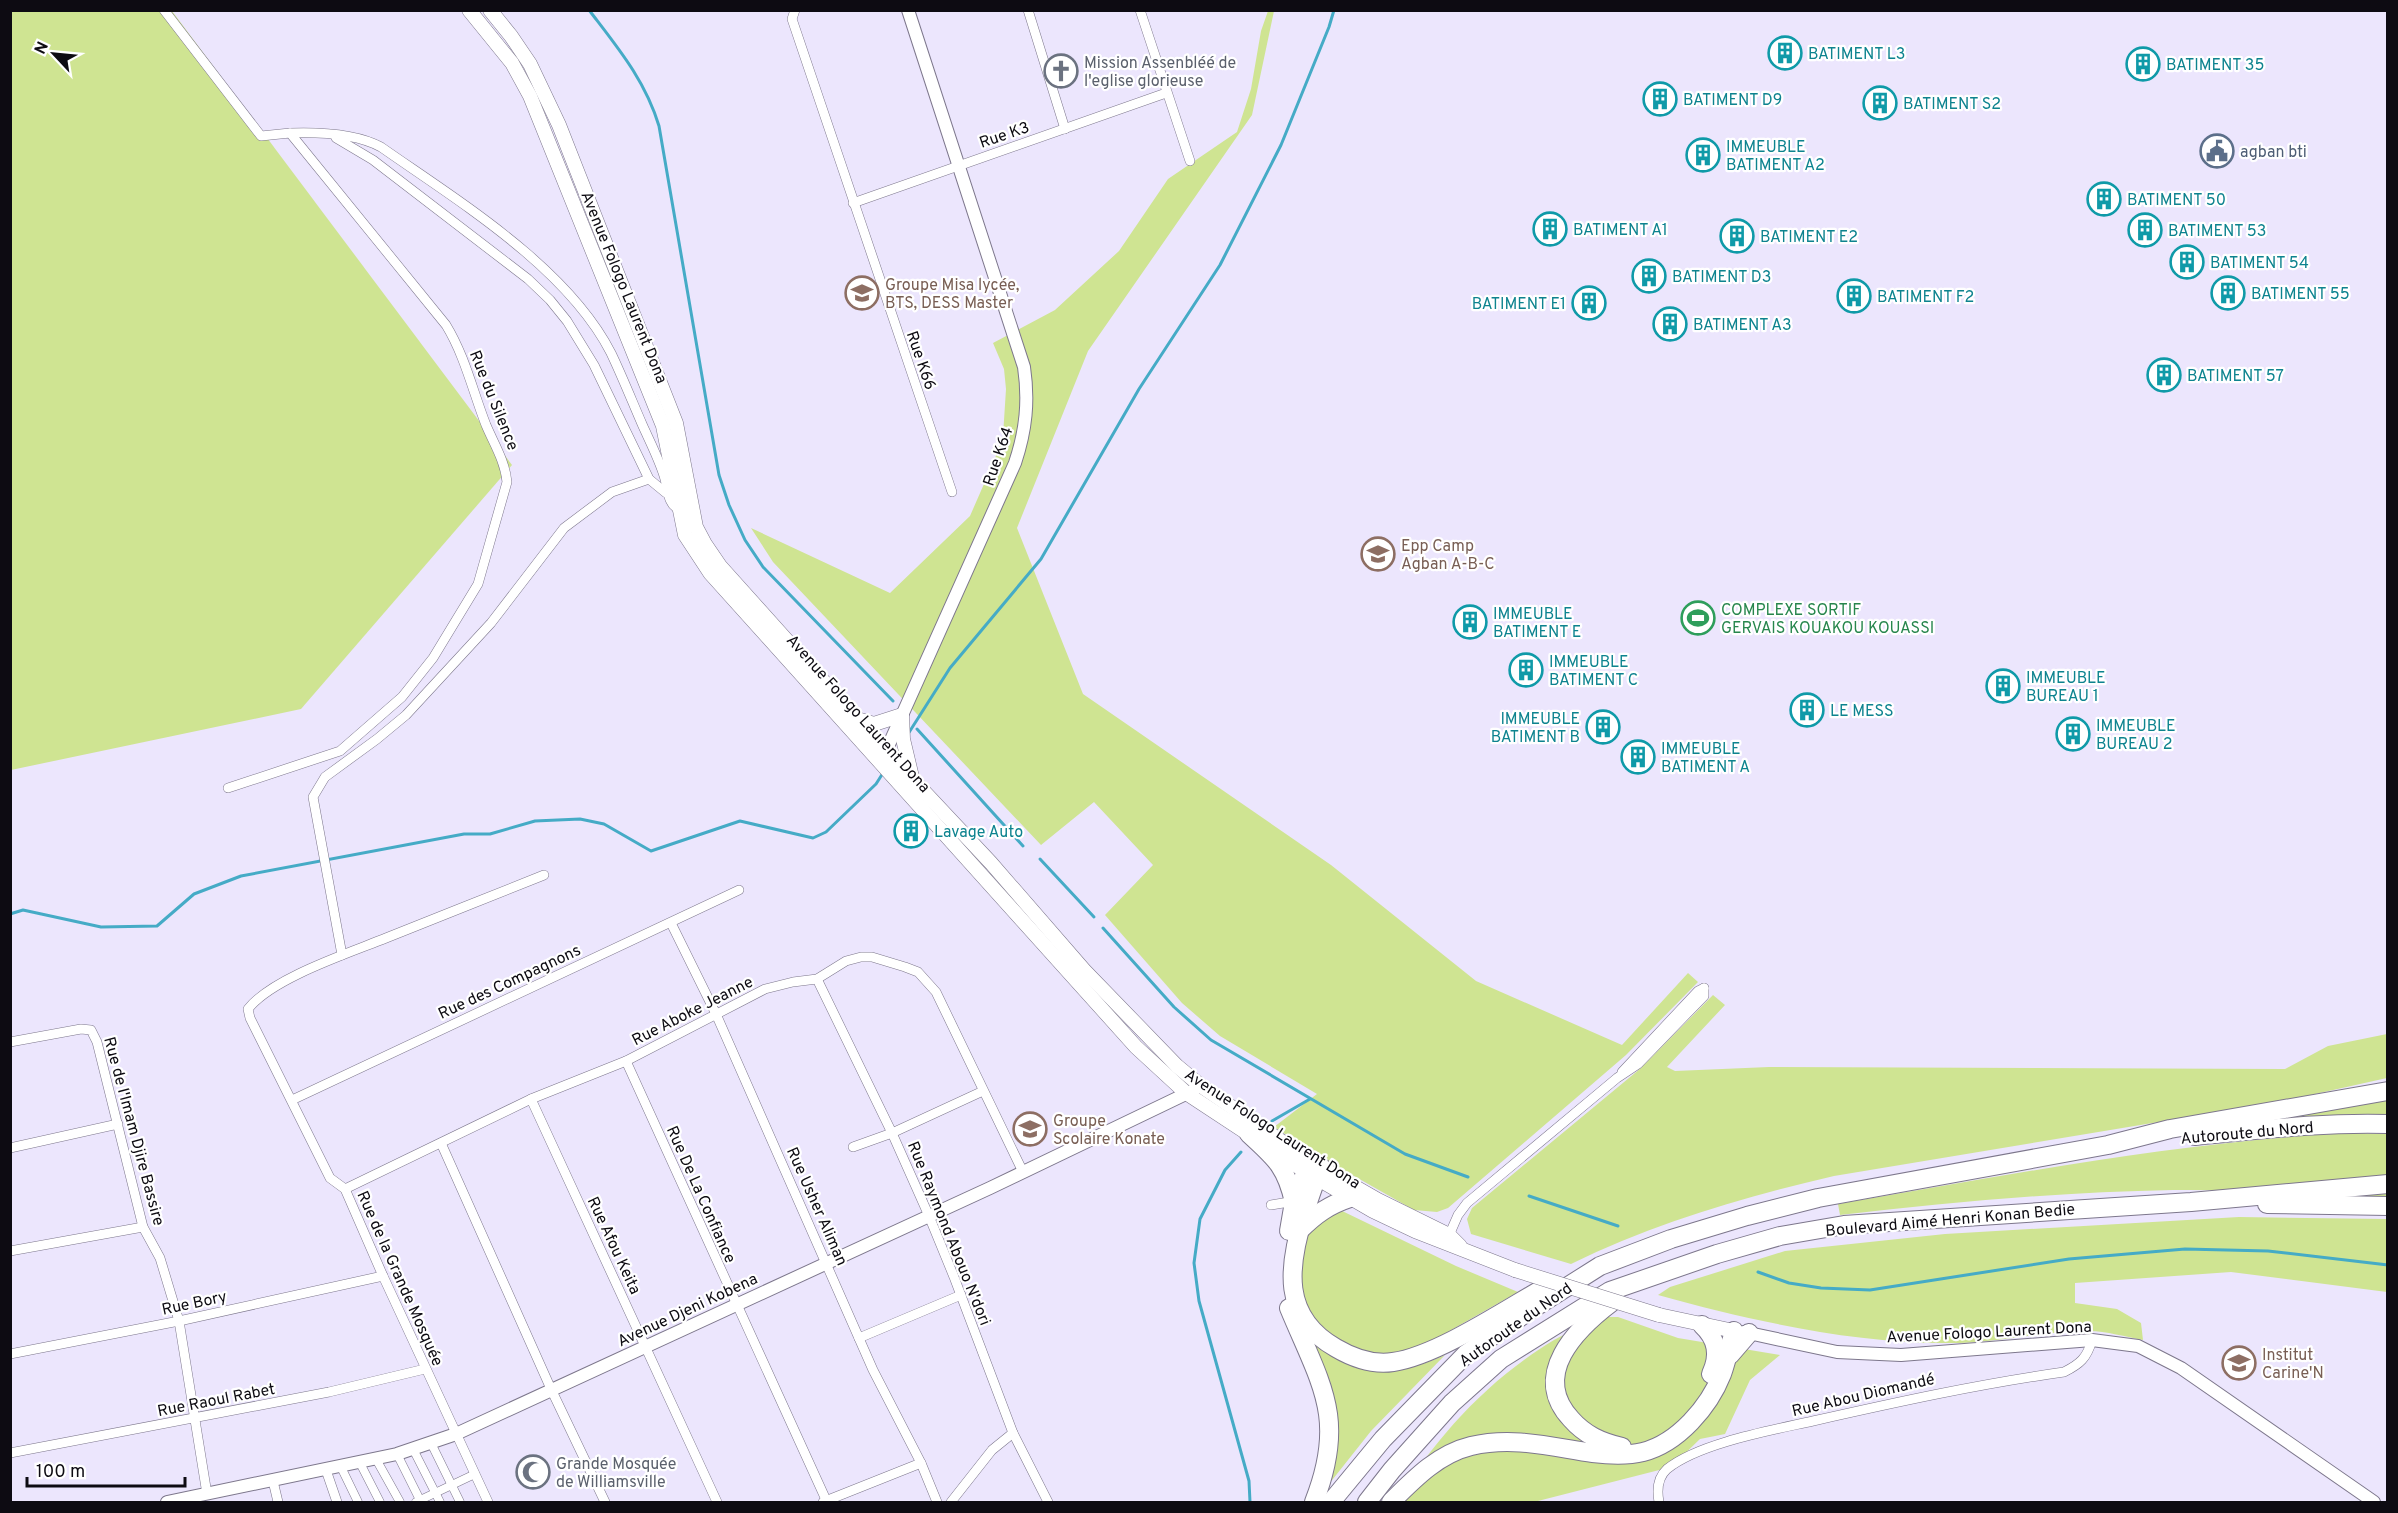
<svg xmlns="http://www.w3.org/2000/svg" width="2398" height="1513" font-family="Overpass,sans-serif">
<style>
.green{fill:#cfe492}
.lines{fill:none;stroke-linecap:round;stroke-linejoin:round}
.stream{stroke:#45abc6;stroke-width:3}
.pedestrian-casing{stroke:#7d778c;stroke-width:9}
.minor-casing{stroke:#7d778c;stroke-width:10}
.tertiary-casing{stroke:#7d778c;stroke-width:14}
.secondary-casing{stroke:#7d778c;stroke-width:15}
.motorway-casing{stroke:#7d778c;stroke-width:20}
.pedestrian{stroke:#fff;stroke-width:8}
.minor{stroke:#fff;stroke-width:9}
.tertiary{stroke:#fff;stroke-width:12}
.secondary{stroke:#fff;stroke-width:14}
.motorway{stroke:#fff;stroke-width:18}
.secondary-bridge-casing{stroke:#7d778c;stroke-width:15;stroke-linecap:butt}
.secondary-bridge{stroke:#fff;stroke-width:14}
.labels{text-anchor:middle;stroke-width:4.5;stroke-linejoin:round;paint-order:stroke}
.culture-label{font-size:16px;fill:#0d838f;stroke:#fff;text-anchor:start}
.worship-label{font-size:16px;fill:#5b616d;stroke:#fff;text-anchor:start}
.street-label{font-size:16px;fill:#0d0b12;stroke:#fff}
.service-label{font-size:16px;fill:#4e5e75;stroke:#fff;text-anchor:start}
.education-label{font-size:16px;fill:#785e54;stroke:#fff;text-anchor:start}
.leisure-label{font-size:16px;fill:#27864d;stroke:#fff;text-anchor:start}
</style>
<rect width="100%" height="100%" fill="#ece6fd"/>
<g class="green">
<polygon points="10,11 172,11 512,465 301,709 11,770"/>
<polygon points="1268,11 1274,11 1252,115 1088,351 1017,528 1083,694 1331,865 1476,981 1622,1045 1688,973 1698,982 1626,1055 1448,1208 1437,1212 1414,1210 1324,1159 1274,1127 1317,1094 1220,1036 1182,1003 1105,915 1153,865 1094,802 1041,845 773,562 751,528 890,593 970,516 994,461 1003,436 1006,389 1004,369 993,343 1055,310 1119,251 1168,179 1237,132 1251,89 1261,31"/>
<path d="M1713,995L1725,1005L1667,1067L1675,1071L1769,1067L2285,1069L2328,1046L2387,1034V1078L2279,1102L1834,1176C1744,1197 1655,1223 1571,1264L1471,1234L1467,1219L1472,1208L1641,1068Z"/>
<polygon points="2387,1095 2387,1115 2352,1114 2287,1119"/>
<path d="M2353,1133L2387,1134V1198C2316,1195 2244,1189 2173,1190C2061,1192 1951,1202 1840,1215L1838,1204C2009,1175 2180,1141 2353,1133Z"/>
<polygon points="1338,1209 1456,1266 1518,1292 1423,1346 1398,1353 1375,1353 1355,1350 1324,1329 1312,1315 1302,1296 1297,1273 1303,1238 1317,1223"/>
<path d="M2239,1217L2387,1219V1292L2231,1272L2075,1283V1303L2117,1309L2141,1323L2143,1340C2126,1337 2106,1331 2089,1331C2041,1331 1992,1344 1944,1343C1851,1343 1748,1320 1658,1295L1670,1287L1785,1251L1945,1234Z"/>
<path d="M1604,1317H1618L1678,1338L1780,1355L1750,1380L1725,1434L1700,1439L1671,1467L1534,1502H1395C1438,1436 1485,1382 1554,1340C1570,1331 1588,1325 1604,1317Z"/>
<path d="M1312,1344C1327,1351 1343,1361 1359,1367C1387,1376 1419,1367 1445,1355L1371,1431L1329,1484L1337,1443Z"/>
</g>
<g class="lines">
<g class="stream">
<path d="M589,10C618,48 645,80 659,126L719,475L729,505L745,540L763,567L893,701"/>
<polyline points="917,729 1023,846"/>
<polyline points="908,734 950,668 1041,559 1139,389 1220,265 1281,145 1329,27 1334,10"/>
<polyline points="1040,859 1094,917"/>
<polyline points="10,914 23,910 101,927 157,926 194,894 241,876 464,834 490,834 535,821 580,819 604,824 651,851 740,821 813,838 826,832 876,784 883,773"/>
<polyline points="1103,928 1174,1007 1211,1040 1405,1154 1468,1177"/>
<polyline points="1272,1121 1310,1099"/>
<polyline points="1241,1152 1225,1170 1200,1219 1194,1263 1199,1301 1249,1481 1250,1502"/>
<polyline points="1529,1196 1618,1226"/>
<polyline points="1758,1272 1789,1283 1821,1288 1870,1290 2069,1259 2185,1249 2268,1251 2388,1265"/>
</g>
<defs>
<g id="pedestrian">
<polyline points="431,1443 460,1502"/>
<polyline points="413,1449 440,1502"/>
<polyline points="397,1454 421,1502"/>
<polyline points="376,1459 400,1502"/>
<polyline points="360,1463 380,1502"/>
<polyline points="341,1467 358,1502"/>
<polyline points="416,1502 475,1474"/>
</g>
<g id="minor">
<path d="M164,10L261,136L290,133L446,325C465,356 473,392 486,425C494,444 505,461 507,482L478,584L433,658L402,697L340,751L228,788"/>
<polyline points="795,10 792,19 952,492"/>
<polyline points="1028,10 1065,129"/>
<polyline points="1140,10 1190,161"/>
<path d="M290,133C319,132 355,133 381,147C458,201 567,267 611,353C622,376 632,401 642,424C650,442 660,461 665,479C668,491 668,505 680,510"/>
<polyline points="336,138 373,160 528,279 550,300 567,321 594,365 649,479 666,493"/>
<polyline points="853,203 1166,93"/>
<polyline points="671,923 716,1014 873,1370 921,1463 937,1502"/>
<polyline points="342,955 313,797 325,777 377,739 406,715 491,623 564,528 612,492 649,479"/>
<polyline points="817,979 892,1133 929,1216 954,1277 1013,1433 1048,1502"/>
<polyline points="10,1042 81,1029 91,1030 97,1042 143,1227 160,1258 179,1321 207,1494"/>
<polyline points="626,1061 827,1502"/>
<polyline points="1622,1072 1698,991 1704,988"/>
<polyline points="531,1099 717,1502"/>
<polyline points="292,1100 739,890"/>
<polyline points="441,1143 551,1389 605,1502"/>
<polyline points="853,1147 892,1133 983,1091"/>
<polyline points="10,1148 118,1124"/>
<polyline points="345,1189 531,1099 626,1061 765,989 793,982 817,979 846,961 861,957 872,957 905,967 918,972 936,992 1023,1172"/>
<polyline points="1271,1205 1295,1201"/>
<polyline points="1447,1240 1458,1215 1467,1203 1617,1078 1638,1064 1704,996 1704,988"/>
<polyline points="10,1251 143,1227"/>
<polyline points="859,1338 961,1295"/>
<polyline points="10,1354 179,1321 383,1276"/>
<polyline points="10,1453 329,1392 425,1369"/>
<polyline points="326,1470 337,1502"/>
<polyline points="273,1481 278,1502"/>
<path d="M488,1502L383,1276L345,1189L330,1178L250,1018L248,1009C272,978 349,953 386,938C439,917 491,896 544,875"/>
<polyline points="823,1502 921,1463"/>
<polyline points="951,1502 992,1450 1013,1433"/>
<path d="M1659,1502C1657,1491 1657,1478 1667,1469C1699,1443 1773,1430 1813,1421C1897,1402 1979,1384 2064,1372C2080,1364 2087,1358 2092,1340"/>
</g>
<g id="tertiary">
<path d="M880,757L886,751L1015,463C1026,430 1029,401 1024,367L908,10"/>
<polyline points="1744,1332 1837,1352 1901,1355 2092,1340 2138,1346 2181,1368 2374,1502"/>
<polyline points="167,1502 397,1454 456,1434 990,1188 1194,1090"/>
</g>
<g id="secondary">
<polyline points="469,10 512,63 530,96 663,426 685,535 710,573 1136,1047 1186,1093 1306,1172 1373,1211 1415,1231 1515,1270"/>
<polyline points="490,10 511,36 530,64 559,125 676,423 696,527 705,544 720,566 886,751 991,863 1084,970 1177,1066 1201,1086 1310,1161 1378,1200 1449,1235 1460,1246"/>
<polyline points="857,719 874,724 902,715 903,739 912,777"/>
<polyline points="1659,1315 1734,1331"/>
</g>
<g id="motorway">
<path d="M1249,1134C1275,1158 1286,1166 1294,1202"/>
<path d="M2195,1136C2259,1130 2323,1122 2388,1124"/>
<path d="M1321,1167C1314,1183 1309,1199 1304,1215C1288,1266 1281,1317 1336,1348C1353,1358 1373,1365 1393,1362C1437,1356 1508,1308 1549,1285"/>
<polyline points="2267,1204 2388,1206"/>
<path d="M1300,1230C1316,1214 1329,1205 1350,1198"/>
<polyline points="1289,1231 1294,1202 1310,1161"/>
<path d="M1612,1302C1576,1329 1530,1375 1571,1419C1585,1435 1601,1442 1622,1447"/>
<path d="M1289,1308C1321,1385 1347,1418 1314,1502"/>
<path d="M1702,1325C1717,1339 1720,1355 1711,1374"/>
<polyline points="1730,1355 1749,1333"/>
<polyline points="1331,1502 1383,1439 1466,1354 1532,1309 1600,1266 1671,1239 1747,1216 1818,1198 2108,1145 2170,1129 2388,1091"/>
<polyline points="1367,1502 1392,1470 1452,1403 1501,1359 1610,1291 1717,1254 1780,1236 1844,1225 2191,1202 2388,1184"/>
<path d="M1391,1502C1414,1479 1438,1454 1471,1446C1513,1436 1552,1447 1593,1453C1609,1455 1627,1456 1643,1452C1678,1443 1709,1407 1722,1374C1727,1360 1730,1345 1734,1331"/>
</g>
</defs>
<use href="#pedestrian" class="pedestrian-casing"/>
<use href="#minor" class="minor-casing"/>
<use href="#tertiary" class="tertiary-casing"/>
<use href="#secondary" class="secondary-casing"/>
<use href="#motorway" class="motorway-casing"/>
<use href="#pedestrian" class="pedestrian"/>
<use href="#minor" class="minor"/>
<use href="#tertiary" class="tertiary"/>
<use href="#secondary" class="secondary"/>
<use href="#motorway" class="motorway"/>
<defs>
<polyline id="secondary-bridge" points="1515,1270 1659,1315"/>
</defs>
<use href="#secondary-bridge" class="secondary-bridge-casing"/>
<use href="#secondary-bridge" class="secondary-bridge"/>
</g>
<defs>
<symbol id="building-ring" viewBox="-11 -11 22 22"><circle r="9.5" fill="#fff" stroke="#0f9aa8" stroke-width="1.5"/><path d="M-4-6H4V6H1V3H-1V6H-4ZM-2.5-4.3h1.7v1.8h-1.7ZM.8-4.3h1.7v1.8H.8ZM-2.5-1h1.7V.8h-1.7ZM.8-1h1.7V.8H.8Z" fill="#0f9aa8"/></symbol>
<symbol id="church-ring" viewBox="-11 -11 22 22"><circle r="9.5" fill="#fff" stroke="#6b7280" stroke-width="1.5"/><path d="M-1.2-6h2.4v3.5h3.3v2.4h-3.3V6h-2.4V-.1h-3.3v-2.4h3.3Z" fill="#6b7280"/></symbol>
<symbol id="civic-ring" viewBox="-11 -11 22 22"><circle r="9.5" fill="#fff" stroke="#5c6f8a" stroke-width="1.5"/><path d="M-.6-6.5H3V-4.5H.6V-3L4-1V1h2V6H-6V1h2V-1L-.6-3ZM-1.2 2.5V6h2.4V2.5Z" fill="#5c6f8a"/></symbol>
<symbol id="university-ring" viewBox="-11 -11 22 22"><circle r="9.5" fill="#fff" stroke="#8d6e63" stroke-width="1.5"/><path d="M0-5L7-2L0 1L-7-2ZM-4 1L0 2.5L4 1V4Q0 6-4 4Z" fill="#8d6e63"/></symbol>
<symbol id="school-ring" viewBox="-11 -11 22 22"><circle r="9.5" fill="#fff" stroke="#8d6e63" stroke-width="1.5"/><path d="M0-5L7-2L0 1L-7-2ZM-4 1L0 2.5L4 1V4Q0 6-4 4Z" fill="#8d6e63"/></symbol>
<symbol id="stadium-ring" viewBox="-11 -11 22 22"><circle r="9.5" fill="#fff" stroke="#2e9e5b" stroke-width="1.5"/><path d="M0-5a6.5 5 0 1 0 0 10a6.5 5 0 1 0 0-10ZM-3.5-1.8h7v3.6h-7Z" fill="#2e9e5b"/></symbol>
<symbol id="mosque-ring" viewBox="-11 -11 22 22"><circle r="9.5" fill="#fff" stroke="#6b7280" stroke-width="1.5"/><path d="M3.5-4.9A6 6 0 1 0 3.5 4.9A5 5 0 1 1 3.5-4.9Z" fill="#6b7280"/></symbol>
</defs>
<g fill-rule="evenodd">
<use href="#building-ring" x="1766" y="34" width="38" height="38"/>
<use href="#building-ring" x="2124" y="45" width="38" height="38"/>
<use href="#church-ring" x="1042" y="52" width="38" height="38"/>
<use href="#building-ring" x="1641" y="80" width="38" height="38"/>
<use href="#building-ring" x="1861" y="84" width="38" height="38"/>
<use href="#civic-ring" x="2198" y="132" width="38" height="38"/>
<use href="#building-ring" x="1684" y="136" width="38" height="38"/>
<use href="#building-ring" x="2085" y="180" width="38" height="38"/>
<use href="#building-ring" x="1531" y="210" width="38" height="38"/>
<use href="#building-ring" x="2126" y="211" width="38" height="38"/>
<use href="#building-ring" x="1718" y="217" width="38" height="38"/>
<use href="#building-ring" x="2168" y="243" width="38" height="38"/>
<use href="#building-ring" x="1630" y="257" width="38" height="38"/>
<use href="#university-ring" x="843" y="274" width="38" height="38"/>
<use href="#building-ring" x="2209" y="274" width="38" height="38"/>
<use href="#building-ring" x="1835" y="277" width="38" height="38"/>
<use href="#building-ring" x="1570" y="284" width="38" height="38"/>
<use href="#building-ring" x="1651" y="305" width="38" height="38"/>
<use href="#building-ring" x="2145" y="356" width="38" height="38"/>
<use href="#school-ring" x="1359" y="535" width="38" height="38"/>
<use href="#stadium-ring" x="1679" y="599" width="38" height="38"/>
<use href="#building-ring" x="1451" y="603" width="38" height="38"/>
<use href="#building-ring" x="1507" y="651" width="38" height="38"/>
<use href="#building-ring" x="1984" y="667" width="38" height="38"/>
<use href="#building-ring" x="1788" y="691" width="38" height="38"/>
<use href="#building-ring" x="1584" y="708" width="38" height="38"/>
<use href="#building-ring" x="2054" y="715" width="38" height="38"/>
<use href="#building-ring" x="1619" y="738" width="38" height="38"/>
<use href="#building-ring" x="892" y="812" width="38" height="38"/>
<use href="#school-ring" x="1011" y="1110" width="38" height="38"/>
<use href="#university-ring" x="2220" y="1344" width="38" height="38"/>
<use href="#mosque-ring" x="514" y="1453" width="38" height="38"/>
</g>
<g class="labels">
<g class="culture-label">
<text x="1808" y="59">BATIMENT L3</text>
<text x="2166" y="70">BATIMENT 35</text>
<text x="1683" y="105">BATIMENT D9</text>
<text x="1903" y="109">BATIMENT S2</text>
<text x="1726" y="152">IMMEUBLE<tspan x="1726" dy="18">BATIMENT A2</tspan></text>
<text x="2127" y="205">BATIMENT 50</text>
<text x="1573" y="235">BATIMENT A1</text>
<text x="2168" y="236">BATIMENT 53</text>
<text x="1760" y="242">BATIMENT E2</text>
<text x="2210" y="268">BATIMENT 54</text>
<text x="1672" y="282">BATIMENT D3</text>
<text x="2251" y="299">BATIMENT 55</text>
<text x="1877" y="302">BATIMENT F2</text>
<text x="1566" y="309" text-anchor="end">BATIMENT E1</text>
<text x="1693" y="330">BATIMENT A3</text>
<text x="2187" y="381">BATIMENT 57</text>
<text x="1493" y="619">IMMEUBLE<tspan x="1493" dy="18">BATIMENT E</tspan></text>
<text x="1549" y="667">IMMEUBLE<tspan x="1549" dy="18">BATIMENT C</tspan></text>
<text x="2026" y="683">IMMEUBLE<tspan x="2026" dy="18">BUREAU 1</tspan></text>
<text x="1830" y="716">LE MESS</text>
<text x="1580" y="724" text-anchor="end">IMMEUBLE<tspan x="1580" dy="18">BATIMENT B</tspan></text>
<text x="2096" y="731">IMMEUBLE<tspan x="2096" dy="18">BUREAU 2</tspan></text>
<text x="1661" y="754">IMMEUBLE<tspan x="1661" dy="18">BATIMENT A</tspan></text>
<text x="934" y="837">Lavage Auto</text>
</g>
<g class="worship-label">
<text x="1084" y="68">Mission Assenbléé de<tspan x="1084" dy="18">l'eglise glorieuse</tspan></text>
<text x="556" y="1469">Grande Mosquée<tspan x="556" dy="18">de Williamsville</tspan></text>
</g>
<g class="street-label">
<text transform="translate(1004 134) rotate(-19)" y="6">Rue K3</text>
<text transform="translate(625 287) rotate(68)" y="6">Avenue Fologo Laurent Dona</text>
<text transform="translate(922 360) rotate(71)" y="6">Rue K66</text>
<text transform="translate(495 400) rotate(68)" y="6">Rue du Silence</text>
<text transform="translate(997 456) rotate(-71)" y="6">Rue K64</text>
<text transform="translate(859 713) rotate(48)" y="6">Avenue Fologo Laurent Dona</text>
<text transform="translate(509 981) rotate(-25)" y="6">Rue des Compagnons</text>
<text transform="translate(692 1010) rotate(-27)" y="6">Rue Aboke Jeanne</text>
<text transform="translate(1273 1128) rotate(33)" y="6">Avenue Fologo Laurent Dona</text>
<text transform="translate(135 1131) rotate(75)" y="6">Rue de l'Imam Djire Bassire</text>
<text transform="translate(2247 1132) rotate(-5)" y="6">Autoroute du Nord</text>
<text transform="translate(702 1194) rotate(66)" y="6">Rue De La Confiance</text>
<text transform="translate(818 1206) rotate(66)" y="6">Rue Usher Aliman</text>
<text transform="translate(1950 1219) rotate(-5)" y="6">Boulevard Aimé Henri Konan Bedie</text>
<text transform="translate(950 1233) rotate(68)" y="6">Rue Raymond Abouo N'dori</text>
<text transform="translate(615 1245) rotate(65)" y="6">Rue Afou Keita</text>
<text transform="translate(401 1278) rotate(66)" y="6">Rue de la Grande Mosquée</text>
<text transform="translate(194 1302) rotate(-12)" y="6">Rue Bory</text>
<text transform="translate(687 1309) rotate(-25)" y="6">Avenue Djeni Kobena</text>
<text transform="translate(1515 1324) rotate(-35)" y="6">Autoroute du Nord</text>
<text transform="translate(1989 1331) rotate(-3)" y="6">Avenue Fologo Laurent Dona</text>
<text transform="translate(1863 1394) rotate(-13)" y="6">Rue Abou Diomandé</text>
<text transform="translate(216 1399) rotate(-11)" y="6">Rue Raoul Rabet</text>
</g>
<g class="service-label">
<text x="2240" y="157">agban bti</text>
</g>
<g class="education-label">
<text x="885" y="290">Groupe Misa lycée,<tspan x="885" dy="18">BTS, DESS Master</tspan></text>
<text x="1401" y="551">Epp Camp<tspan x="1401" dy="18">Agban A-B-C</tspan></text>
<text x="1053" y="1126">Groupe<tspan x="1053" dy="18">Scolaire Konate</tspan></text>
<text x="2262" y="1360">Institut<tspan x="2262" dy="18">Carine'N</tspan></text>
</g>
<g class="leisure-label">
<text x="1721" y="615">COMPLEXE SORTIF<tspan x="1721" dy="18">GERVAIS KOUAKOU KOUASSI</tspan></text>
</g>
</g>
<rect width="2398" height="1513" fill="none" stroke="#0d0b12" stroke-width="24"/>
<g transform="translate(54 54) rotate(296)" stroke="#ffffff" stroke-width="4.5" paint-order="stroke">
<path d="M0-4.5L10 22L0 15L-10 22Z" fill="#0d0b12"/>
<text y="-9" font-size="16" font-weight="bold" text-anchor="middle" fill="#0d0b12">N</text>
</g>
<path d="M27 1477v9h158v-9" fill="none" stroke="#0d0b12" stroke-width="3"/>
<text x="36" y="1477" font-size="18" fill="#0d0b12" stroke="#ffffff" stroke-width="4.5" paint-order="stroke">100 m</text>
</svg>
